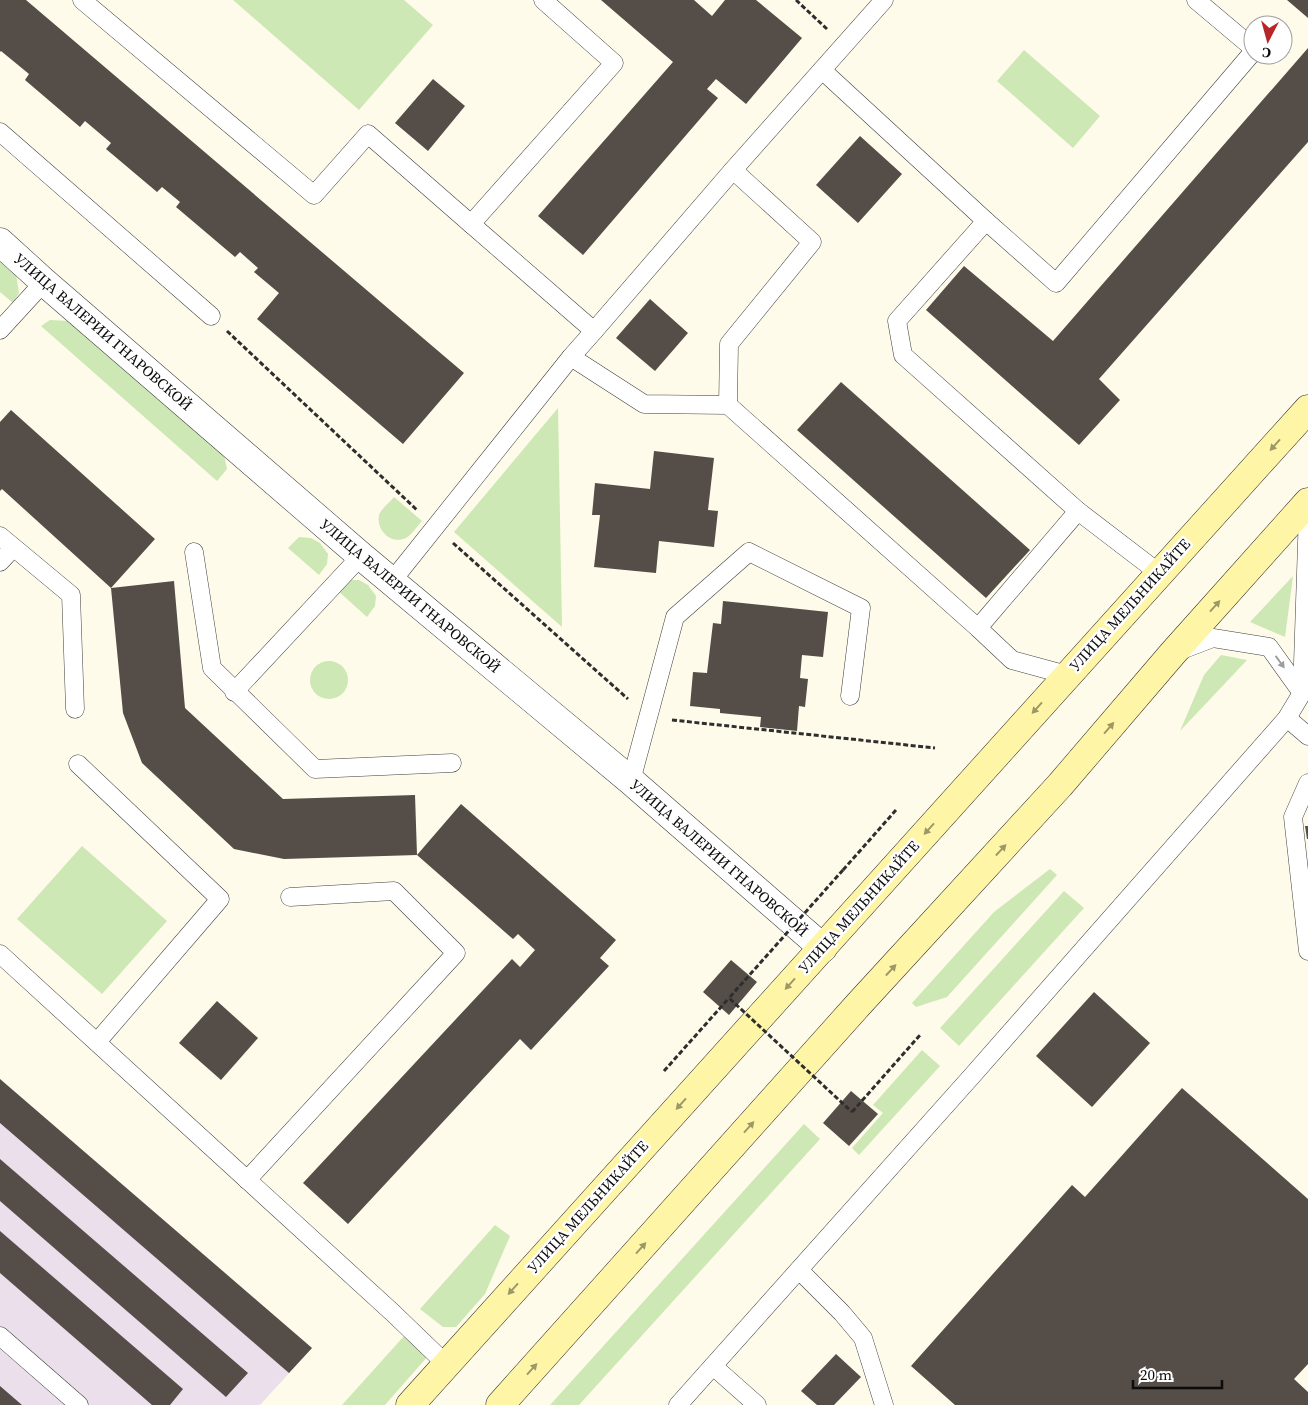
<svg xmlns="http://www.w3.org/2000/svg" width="1308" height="1405" font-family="'Source Serif 4',serif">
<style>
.industrial{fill:#eadfeb}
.green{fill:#cee8b5}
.building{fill:#544d48}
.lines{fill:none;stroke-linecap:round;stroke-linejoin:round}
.service-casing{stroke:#3f3f3f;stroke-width:19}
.tertiary-casing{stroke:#3f3f3f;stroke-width:29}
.secondary-casing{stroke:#2e2e2e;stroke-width:29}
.path{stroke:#2e2e2e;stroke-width:3;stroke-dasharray:5 2.5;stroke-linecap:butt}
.service{stroke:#fff;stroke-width:18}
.tertiary{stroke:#fff;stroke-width:28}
.secondary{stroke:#fef6a6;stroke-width:28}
.path-bridge{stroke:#2e2e2e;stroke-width:3;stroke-dasharray:5 2.5;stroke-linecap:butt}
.oneway{fill:#9d9868}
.oneway2{fill:#9e9e9e}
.labels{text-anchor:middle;stroke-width:5;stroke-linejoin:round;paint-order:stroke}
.street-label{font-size:15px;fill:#0c0c0c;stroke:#fff}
</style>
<rect width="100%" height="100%" fill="#fffbea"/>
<polygon class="industrial" points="0,1079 312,1348 260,1405 0,1405"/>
<g class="green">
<polygon points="233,0 404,0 433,25 359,110"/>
<polygon points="1024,50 1100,116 1073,148 997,81"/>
<polygon points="0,261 16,274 19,293 13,303 0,292"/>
<polygon points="50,320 69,321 224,455 227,469 217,481 41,326"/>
<polygon points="558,408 562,627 454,532"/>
<path d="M394,497L422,521C417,526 412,535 406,538C391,545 376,530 379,515C381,509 390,502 394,497Z"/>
<polygon points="299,537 311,538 320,543 328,554 327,564 319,575 288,548"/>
<polygon points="1293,576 1285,637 1250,622"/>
<polygon points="347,580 359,580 368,585 376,596 375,606 367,617 337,590"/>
<polygon points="1221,655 1247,660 1180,731 1204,675"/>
<circle cx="329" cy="680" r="19"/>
<polygon points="82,846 167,921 102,994 17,919"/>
<polygon points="1050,869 1057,875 947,997 916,1007 912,1003 994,912"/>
<polygon points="1064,891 1084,908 959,1046 940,1028"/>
<polygon points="922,1050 940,1066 859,1155 852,1148 883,1113 873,1105"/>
<polygon points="804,1124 820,1139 579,1405 550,1405"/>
<polygon points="495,1225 510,1236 485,1294 456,1327 443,1327 420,1309"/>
<polygon points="405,1335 428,1356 385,1405 342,1405"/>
</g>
<g class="building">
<polygon points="0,0 26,0 464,373 403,444 257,319 279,293 254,272 258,268 240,252 235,257 176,207 180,202 162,187 157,192 106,149 111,143 85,121 80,127 25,80 29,74 1,51 0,52"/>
<polygon points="601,0 694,0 712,16 725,0 756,0 802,38 746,104 716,79 707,89 718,98 583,255 538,216 673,62"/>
<polygon points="1287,0 1308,0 1308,18"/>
<polygon points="1308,48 1308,142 1099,379 1120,400 1079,445 926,310 964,266 1053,341"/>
<polygon points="433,79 465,106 428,151 395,123"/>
<polygon points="860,136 902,174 858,223 816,185"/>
<polygon points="650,299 688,333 655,371 616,338"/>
<polygon points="841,382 1030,550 986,598 797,430"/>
<polygon points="11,410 155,539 111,588 174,581 185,708 283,799 415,795 417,855 284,859 234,849 142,763 123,713 111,588 2,489 0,491 0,422"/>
<polygon points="654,451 714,458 708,510 718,511 714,547 659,541 656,573 594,567 600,515 592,515 595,483 650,489"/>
<polygon points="723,601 828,612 823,657 802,655 800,678 808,679 805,707 799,706 797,731 760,727 761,717 720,713 720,709 690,706 693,672 707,673 713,623 721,624"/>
<polygon points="461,804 616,940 600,958 609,966 531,1050 520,1039 348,1224 303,1183 512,959 520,967 535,950 518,934 513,939 417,855"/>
<polygon points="1305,826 1308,826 1308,839 1307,839"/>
<polygon points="731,960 757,982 729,1015 703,992"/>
<polygon points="1094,992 1150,1043 1092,1107 1036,1056"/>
<polygon points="217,1001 258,1038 221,1080 179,1043"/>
<polygon points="0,1079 312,1348 289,1373 0,1123"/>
<polygon points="1182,1088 1308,1199 1308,1364 1294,1379 1308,1392 1308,1405 955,1405 911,1366 1072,1185 1085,1197"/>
<polygon points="851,1091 878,1114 849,1146 823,1123"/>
<polygon points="0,1159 248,1373 226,1397 0,1201"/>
<polygon points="0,1231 183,1389 170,1405 152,1405 0,1273"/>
<polygon points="836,1354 861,1377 834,1405 817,1405 801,1391"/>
<polygon points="0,1386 22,1405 0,1405"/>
</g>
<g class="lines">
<defs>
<g id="service">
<polyline points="82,0 314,195 368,134 471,224"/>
<polyline points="1196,0 1253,48"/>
<polyline points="822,70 986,221 1056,283 1253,52"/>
<polyline points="0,132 211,316"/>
<polyline points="986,221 897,321 903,355 1078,511 1159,573"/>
<polyline points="0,330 44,282"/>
<polyline points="594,331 733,170 884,0"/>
<polyline points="571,357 644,404 728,405 978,628 1012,660 1067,675"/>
<polyline points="728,405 729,344 812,242 733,170"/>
<polyline points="0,536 71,595 75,709"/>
<polyline points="194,552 212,668 315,769 452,763"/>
<polyline points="0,562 13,548"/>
<polyline points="392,581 571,357 594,331 471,224 614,63 543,0"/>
<polyline points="978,628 1078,511"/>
<polyline points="1179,651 1213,638 1269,647 1302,693"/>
<polyline points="234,692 361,556"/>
<polyline points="1287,718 1308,736"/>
<polyline points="78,764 220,899 97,1042"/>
<polyline points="631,781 675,617 749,552 861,608 850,696"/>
<polyline points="1308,783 1293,817 1308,951"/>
<polyline points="0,954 393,1313 446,1364"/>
<polyline points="247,1180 456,953 394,891 290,897"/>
<polyline points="799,1270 842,1313 863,1338 884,1405"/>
<polyline points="0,1336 79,1405"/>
<polyline points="713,1366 757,1405"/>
<polyline points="678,1405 971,1077 1287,718 1302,693 1308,513"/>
</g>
<polyline id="tertiary" points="0,242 44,282 361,556 631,781 823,948"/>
<g id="secondary">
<polyline points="410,1405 1308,409"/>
<polyline points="500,1405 858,1005 1060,785 1173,653 1308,502"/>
</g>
</defs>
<use href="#service" class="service-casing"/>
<use href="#tertiary" class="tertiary-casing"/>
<use href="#secondary" class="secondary-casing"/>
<g class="path">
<polyline points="796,0 827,29"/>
<polyline points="227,331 417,510"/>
<polyline points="453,543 628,699"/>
<polyline points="672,720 935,748"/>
<polyline points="843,870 896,810"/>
<polyline points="664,1071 729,998"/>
<polyline points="852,1112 920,1035"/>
</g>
<use href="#service" class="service"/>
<use href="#tertiary" class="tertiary"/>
<use href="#secondary" class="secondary"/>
<polyline class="path-bridge" points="843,870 729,998 852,1112"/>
</g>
<defs><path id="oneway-solid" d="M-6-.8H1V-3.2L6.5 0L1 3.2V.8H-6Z" transform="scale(1.25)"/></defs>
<g class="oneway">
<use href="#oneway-solid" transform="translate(1275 445) rotate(132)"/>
<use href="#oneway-solid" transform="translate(1215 606) rotate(-48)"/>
<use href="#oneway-solid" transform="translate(1037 708) rotate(132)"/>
<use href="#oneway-solid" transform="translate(1109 728) rotate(-49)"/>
<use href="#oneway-solid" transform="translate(929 829) rotate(132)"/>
<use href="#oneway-solid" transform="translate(1001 850) rotate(-47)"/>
<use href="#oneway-solid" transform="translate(891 970) rotate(-47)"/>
<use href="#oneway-solid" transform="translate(790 984) rotate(132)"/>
<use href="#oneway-solid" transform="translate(681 1104) rotate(132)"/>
<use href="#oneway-solid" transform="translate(749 1127) rotate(-48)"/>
<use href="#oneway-solid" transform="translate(641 1248) rotate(-48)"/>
<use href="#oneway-solid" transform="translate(513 1289) rotate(132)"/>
<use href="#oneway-solid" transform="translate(532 1369) rotate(-48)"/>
</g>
<use class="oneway2" href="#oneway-solid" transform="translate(1280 662) rotate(54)"/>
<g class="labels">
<g class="street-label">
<text transform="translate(103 332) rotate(41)" y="5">УЛИЦА ВАЛЕРИИ ГНАРОВСКОЙ</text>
<text transform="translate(410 596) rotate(40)" y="5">УЛИЦА ВАЛЕРИИ ГНАРОВСКОЙ</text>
<text transform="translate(1130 605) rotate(-48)" y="5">УЛИЦА МЕЛЬНИКАЙТЕ</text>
<text transform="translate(719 858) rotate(41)" y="5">УЛИЦА ВАЛЕРИИ ГНАРОВСКОЙ</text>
<text transform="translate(859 907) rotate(-48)" y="5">УЛИЦА МЕЛЬНИКАЙТЕ</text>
<text transform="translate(588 1207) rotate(-48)" y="5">УЛИЦА МЕЛЬНИКАЙТЕ</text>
</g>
</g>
<g transform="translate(1268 40) rotate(186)"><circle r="24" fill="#ffffff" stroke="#9e9e9e"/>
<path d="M0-4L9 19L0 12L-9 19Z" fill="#b9262a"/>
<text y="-8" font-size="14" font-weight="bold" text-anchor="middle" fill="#0c0c0c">С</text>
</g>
<path d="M1133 1380v8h89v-8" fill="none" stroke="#0c0c0c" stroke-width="2.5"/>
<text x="1140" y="1380" font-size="15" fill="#0c0c0c" stroke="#ffffff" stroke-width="4" paint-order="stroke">20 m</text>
</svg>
